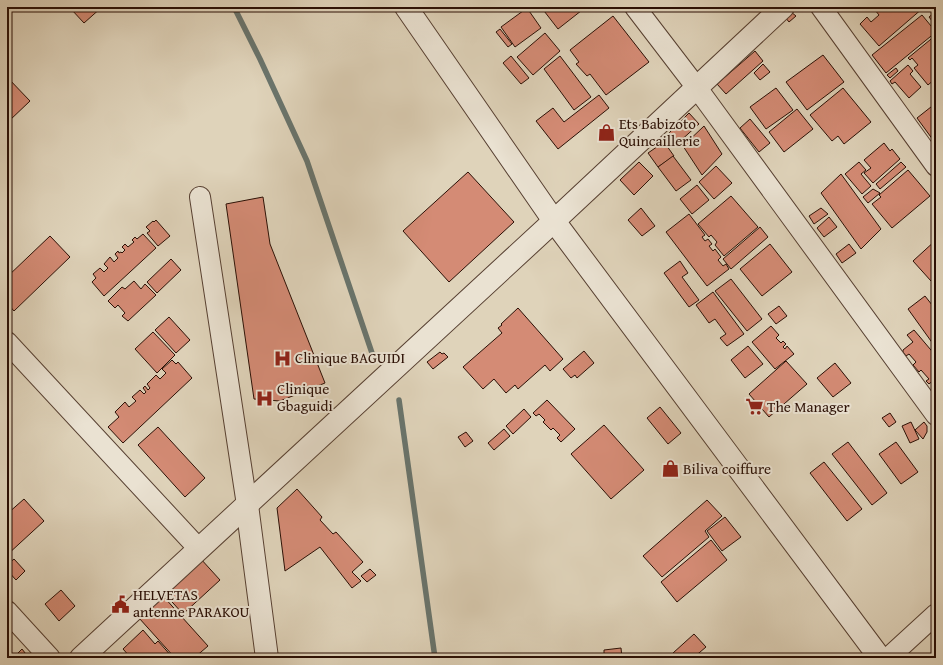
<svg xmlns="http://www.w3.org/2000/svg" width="943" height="665" font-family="'Gentium Book Plus',serif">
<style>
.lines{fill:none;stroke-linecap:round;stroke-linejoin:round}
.stream{stroke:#69746c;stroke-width:5.5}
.building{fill:#d48b75;stroke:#2a0f05}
.minor-casing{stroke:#574032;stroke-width:22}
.tertiary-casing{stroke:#574032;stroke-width:24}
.minor{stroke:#eae2d2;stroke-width:20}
.tertiary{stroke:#eae2d2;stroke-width:22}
.labels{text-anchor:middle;stroke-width:4;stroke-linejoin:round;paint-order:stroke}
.poi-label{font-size:15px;fill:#2a0f05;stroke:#eae2d2;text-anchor:start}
</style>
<rect width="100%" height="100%" fill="#dfd3ba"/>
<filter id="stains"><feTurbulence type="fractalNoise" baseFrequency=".005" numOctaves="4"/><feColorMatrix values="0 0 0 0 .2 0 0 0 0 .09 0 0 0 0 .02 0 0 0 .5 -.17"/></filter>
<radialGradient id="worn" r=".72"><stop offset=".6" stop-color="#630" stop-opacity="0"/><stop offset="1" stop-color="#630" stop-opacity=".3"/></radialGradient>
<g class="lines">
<g class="stream">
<polyline points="234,7 260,59 307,161 373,356"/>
<polyline points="399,400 435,658"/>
</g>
</g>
<g class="building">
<polygon points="73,7 102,7 84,23 71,9"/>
<polygon points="541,7 586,7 558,29"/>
<polygon points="879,7 922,7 923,8 879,46 860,24 867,17 871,22 879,15 875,10"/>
<polygon points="931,7 936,7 936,26 929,17 935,12"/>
<polygon points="527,8 541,28 515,47 501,27"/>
<polygon points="791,12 796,16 789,22 785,17"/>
<polygon points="922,15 936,32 886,73 872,55"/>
<polygon points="613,16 649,62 606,95 590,74 587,76 576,64 579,62 570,50"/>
<polygon points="500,29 512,44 508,47 496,32"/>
<polygon points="545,33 560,51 533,75 517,57"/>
<polygon points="936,35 936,78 928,85 914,68 918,65 912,58 910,60 908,58"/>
<polygon points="755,51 763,61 726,94 717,84"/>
<polygon points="823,55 844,82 807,110 786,82"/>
<polygon points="511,56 529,78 521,84 503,63"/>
<polygon points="560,56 591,97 574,110 544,69"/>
<polygon points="763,64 770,72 760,80 754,73"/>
<polygon points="908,65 913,71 910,74 921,87 909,98 895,82 892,84 890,81"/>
<polygon points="896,68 898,71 890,78 887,75"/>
<polygon points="7,77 30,101 9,121 7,119"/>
<polygon points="776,88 793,110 766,129 750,107"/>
<polygon points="843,88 871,122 844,144 838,136 832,141 810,115"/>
<polygon points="599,95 609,108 558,149 536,121 553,108 564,122"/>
<polygon points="936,103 936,144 917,118"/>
<polygon points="797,109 813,129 784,152 769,132"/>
<polygon points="689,113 699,124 678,143 669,133"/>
<polygon points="750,119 770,143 759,152 740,128"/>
<polygon points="704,126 722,154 702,175 683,146"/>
<polygon points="664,142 674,156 658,167 648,153"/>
<polygon points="884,143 890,151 892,149 900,159 873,183 864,173 871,168 864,160"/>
<polygon points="673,156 691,180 676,191 658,167"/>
<polygon points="639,162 653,176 634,195 620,180"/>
<polygon points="859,162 866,170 861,174 871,186 862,194 845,174"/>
<polygon points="901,162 906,167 880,189 876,184"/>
<polygon points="716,166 732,183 714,199 699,182"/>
<polygon points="908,170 930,196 892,228 872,204 881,197 879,195"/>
<polygon points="468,172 514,222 449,282 403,231"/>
<polygon points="841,174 881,229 861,249 821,193"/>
<polygon points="697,185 709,200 692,214 680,199"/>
<polygon points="873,189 880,193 868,203 863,197"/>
<polygon points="731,196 758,227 724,256 715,245 717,242 711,235 709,237 698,224"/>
<polygon points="263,197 270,244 325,383 280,401 254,399 226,204"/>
<polygon points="641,208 655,226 642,236 628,220"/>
<polygon points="821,208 828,214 814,224 809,216"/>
<polygon points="689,214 705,235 702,237 705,241 708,239 712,244 709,246 713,251 715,249 721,257 718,260 723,266 726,264 729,269 707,286 666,232"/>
<polygon points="829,217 837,227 824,237 817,228"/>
<polygon points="156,220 170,236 158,246 147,233 150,231 146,227 153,221 154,222"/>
<polygon points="760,227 768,237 731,269 723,259"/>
<polygon points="143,234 156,248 104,296 92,282 96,278 93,274 100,268 104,272 108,268 104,264 110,257 114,262 118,258 115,254 118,251 119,253 121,252 122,253 125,250 122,247 125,244 128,247 134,242 132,240 135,237 137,239"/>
<polygon points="50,236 70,257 14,311 7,303 7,277"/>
<polygon points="936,240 936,276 931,281 913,261"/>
<polygon points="770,244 792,272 762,296 740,269"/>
<polygon points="849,244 856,253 842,263 836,254"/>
<polygon points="171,259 181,270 157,293 147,282"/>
<polygon points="680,261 688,273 682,277 699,300 689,307 664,273"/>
<polygon points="731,279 762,319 747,331 715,291"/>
<polygon points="134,281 141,289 145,284 156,295 128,321 122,316 125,313 118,305 115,308 108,301 122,287 125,289"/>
<polygon points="713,292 744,334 727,346 720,338 726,334 715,319 709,323 696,305"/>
<polygon points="925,296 936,310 936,348 908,309"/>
<polygon points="779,306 787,316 776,324 768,314"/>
<polygon points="518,308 563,359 550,371 545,365 518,389 515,385 506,393 494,379 483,389 463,367 502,333 498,328 502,325 501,324"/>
<polygon points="169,317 190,340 176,353 155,330"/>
<polygon points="771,326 779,335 776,338 781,343 783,341 786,344 783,347 785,349 787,346 794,354 775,369 752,342"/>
<polygon points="914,330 936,356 936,378 929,384 926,381 929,379 921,370 919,372 913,365 916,362 909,354 906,356 903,352 903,350 913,342 907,335"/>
<polygon points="153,332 175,355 157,373 135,349"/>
<polygon points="748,346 763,364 745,378 731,360"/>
<polygon points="584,351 594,363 577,378 575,375 571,378 563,369"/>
<polygon points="440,352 442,354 444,353 448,357 433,369 427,362"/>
<polygon points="172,360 176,364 178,362 192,378 123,443 108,427 119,417 115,412 125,402 129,407 136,401 132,397 140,390 144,394 146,392 143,388 145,386 148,390 150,388 147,384 156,375 160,379 166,373 162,369"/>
<polygon points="786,361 807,384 769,417 749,394"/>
<polygon points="835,363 851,383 833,397 817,378"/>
<polygon points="547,400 575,429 561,442 557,438 560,435 553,428 551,430 543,422 545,420 539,414 536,416 533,413"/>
<polygon points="660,407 681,433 668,444 647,418"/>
<polygon points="524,409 531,417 513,434 506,426"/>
<polygon points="890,413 896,422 889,427 882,418"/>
<polygon points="911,422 919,439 910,443 902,426"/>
<polygon points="924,422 927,426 927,432 923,439 915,430"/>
<polygon points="604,425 644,470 611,499 571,454"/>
<polygon points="158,427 205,478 185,497 138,445"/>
<polygon points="504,429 510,436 494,450 488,443"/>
<polygon points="466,432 473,441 465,447 458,437"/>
<polygon points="848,442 887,493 872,505 832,454"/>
<polygon points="896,442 918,472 901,484 879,454"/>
<polygon points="824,462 862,509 847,521 810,473"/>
<polygon points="297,489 322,517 320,520 333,534 336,532 363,562 352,572 361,581 352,588 320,547 285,571 277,508"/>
<polygon points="24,499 44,521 7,555 7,514"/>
<polygon points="707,500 722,516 705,531 709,537 662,577 643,556"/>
<polygon points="725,517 741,537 722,551 707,531"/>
<polygon points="711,540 727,560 677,602 661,582"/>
<polygon points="200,558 220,580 183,614 163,592"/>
<polygon points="14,559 25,571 16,580 7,570 7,565"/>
<polygon points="370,569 376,575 367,582 361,576"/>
<polygon points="61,590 75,606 59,621 45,604"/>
<polygon points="163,596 208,646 194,658 175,658 139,618"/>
<polygon points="143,630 155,644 158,641 173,658 131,658 123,649"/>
<polygon points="694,634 706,647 693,658 677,658 673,653"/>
<polygon points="621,648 622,658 604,658 604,650"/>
<polygon points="22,649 29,658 17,658 15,656"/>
</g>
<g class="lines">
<defs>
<g id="minor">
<polyline points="635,7 697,88 936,415"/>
<polyline points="821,7 936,166"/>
<polyline points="200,197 247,505"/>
<polyline points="7,342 199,549"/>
<polyline points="7,611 50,658"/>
<polyline points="888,658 936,614"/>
</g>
<g id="tertiary">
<polyline points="406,7 554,221 880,658"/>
<polyline points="247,505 267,658"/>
<polyline points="81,658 554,221 783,7"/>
</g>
</defs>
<use href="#minor" class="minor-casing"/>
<use href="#tertiary" class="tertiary-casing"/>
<use href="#minor" class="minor"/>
<use href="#tertiary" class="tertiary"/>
</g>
<defs>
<symbol id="shop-bare" viewBox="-9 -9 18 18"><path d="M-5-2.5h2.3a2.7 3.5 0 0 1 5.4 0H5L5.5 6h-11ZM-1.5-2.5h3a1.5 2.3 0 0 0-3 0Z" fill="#8f2418" stroke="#eae2d2" stroke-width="2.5" paint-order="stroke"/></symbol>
<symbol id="hospital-bare" viewBox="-9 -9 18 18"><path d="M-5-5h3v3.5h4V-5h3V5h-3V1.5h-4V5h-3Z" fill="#8f2418" stroke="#eae2d2" stroke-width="2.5" paint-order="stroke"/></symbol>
<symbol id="supermarket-bare" viewBox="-9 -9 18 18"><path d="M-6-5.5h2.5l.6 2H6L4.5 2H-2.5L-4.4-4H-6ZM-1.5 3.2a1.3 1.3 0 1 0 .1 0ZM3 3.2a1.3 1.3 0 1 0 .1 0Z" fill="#8f2418" stroke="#eae2d2" stroke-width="2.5" paint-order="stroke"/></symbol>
<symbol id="civic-bare" viewBox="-9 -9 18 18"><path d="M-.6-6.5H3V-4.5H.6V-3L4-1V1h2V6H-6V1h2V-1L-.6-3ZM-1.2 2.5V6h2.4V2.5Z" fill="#8f2418" stroke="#eae2d2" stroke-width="2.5" paint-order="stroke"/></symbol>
</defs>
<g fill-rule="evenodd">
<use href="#shop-bare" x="594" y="120" width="25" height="25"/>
<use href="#hospital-bare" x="270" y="346" width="25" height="25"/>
<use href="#hospital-bare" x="252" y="386" width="25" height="25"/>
<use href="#supermarket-bare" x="742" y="394" width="25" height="25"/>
<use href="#shop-bare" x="658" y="456" width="25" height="25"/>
<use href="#civic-bare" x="108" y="592" width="25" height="25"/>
</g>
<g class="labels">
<g class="poi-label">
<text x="619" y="129">Ets Babizoto<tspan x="619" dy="17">Quincaillerie</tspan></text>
<text x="295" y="363">Clinique BAGUIDI</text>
<text x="277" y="394">Clinique<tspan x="277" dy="17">Gbaguidi</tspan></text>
<text x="767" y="412">The Manager</text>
<text x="683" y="474">Biliva coiffure</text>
<text x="133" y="600">HELVETAS<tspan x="133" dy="17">antenne PARAKOU</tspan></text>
</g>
</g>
<rect width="943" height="665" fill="none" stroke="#dfd3ba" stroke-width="24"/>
<rect x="8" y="8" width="927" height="649" fill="none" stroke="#2a0f05" stroke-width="2"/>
<rect x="12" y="12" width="919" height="641" fill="none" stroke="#2a0f05"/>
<rect width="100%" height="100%" filter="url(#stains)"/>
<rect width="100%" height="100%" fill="url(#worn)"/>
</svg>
